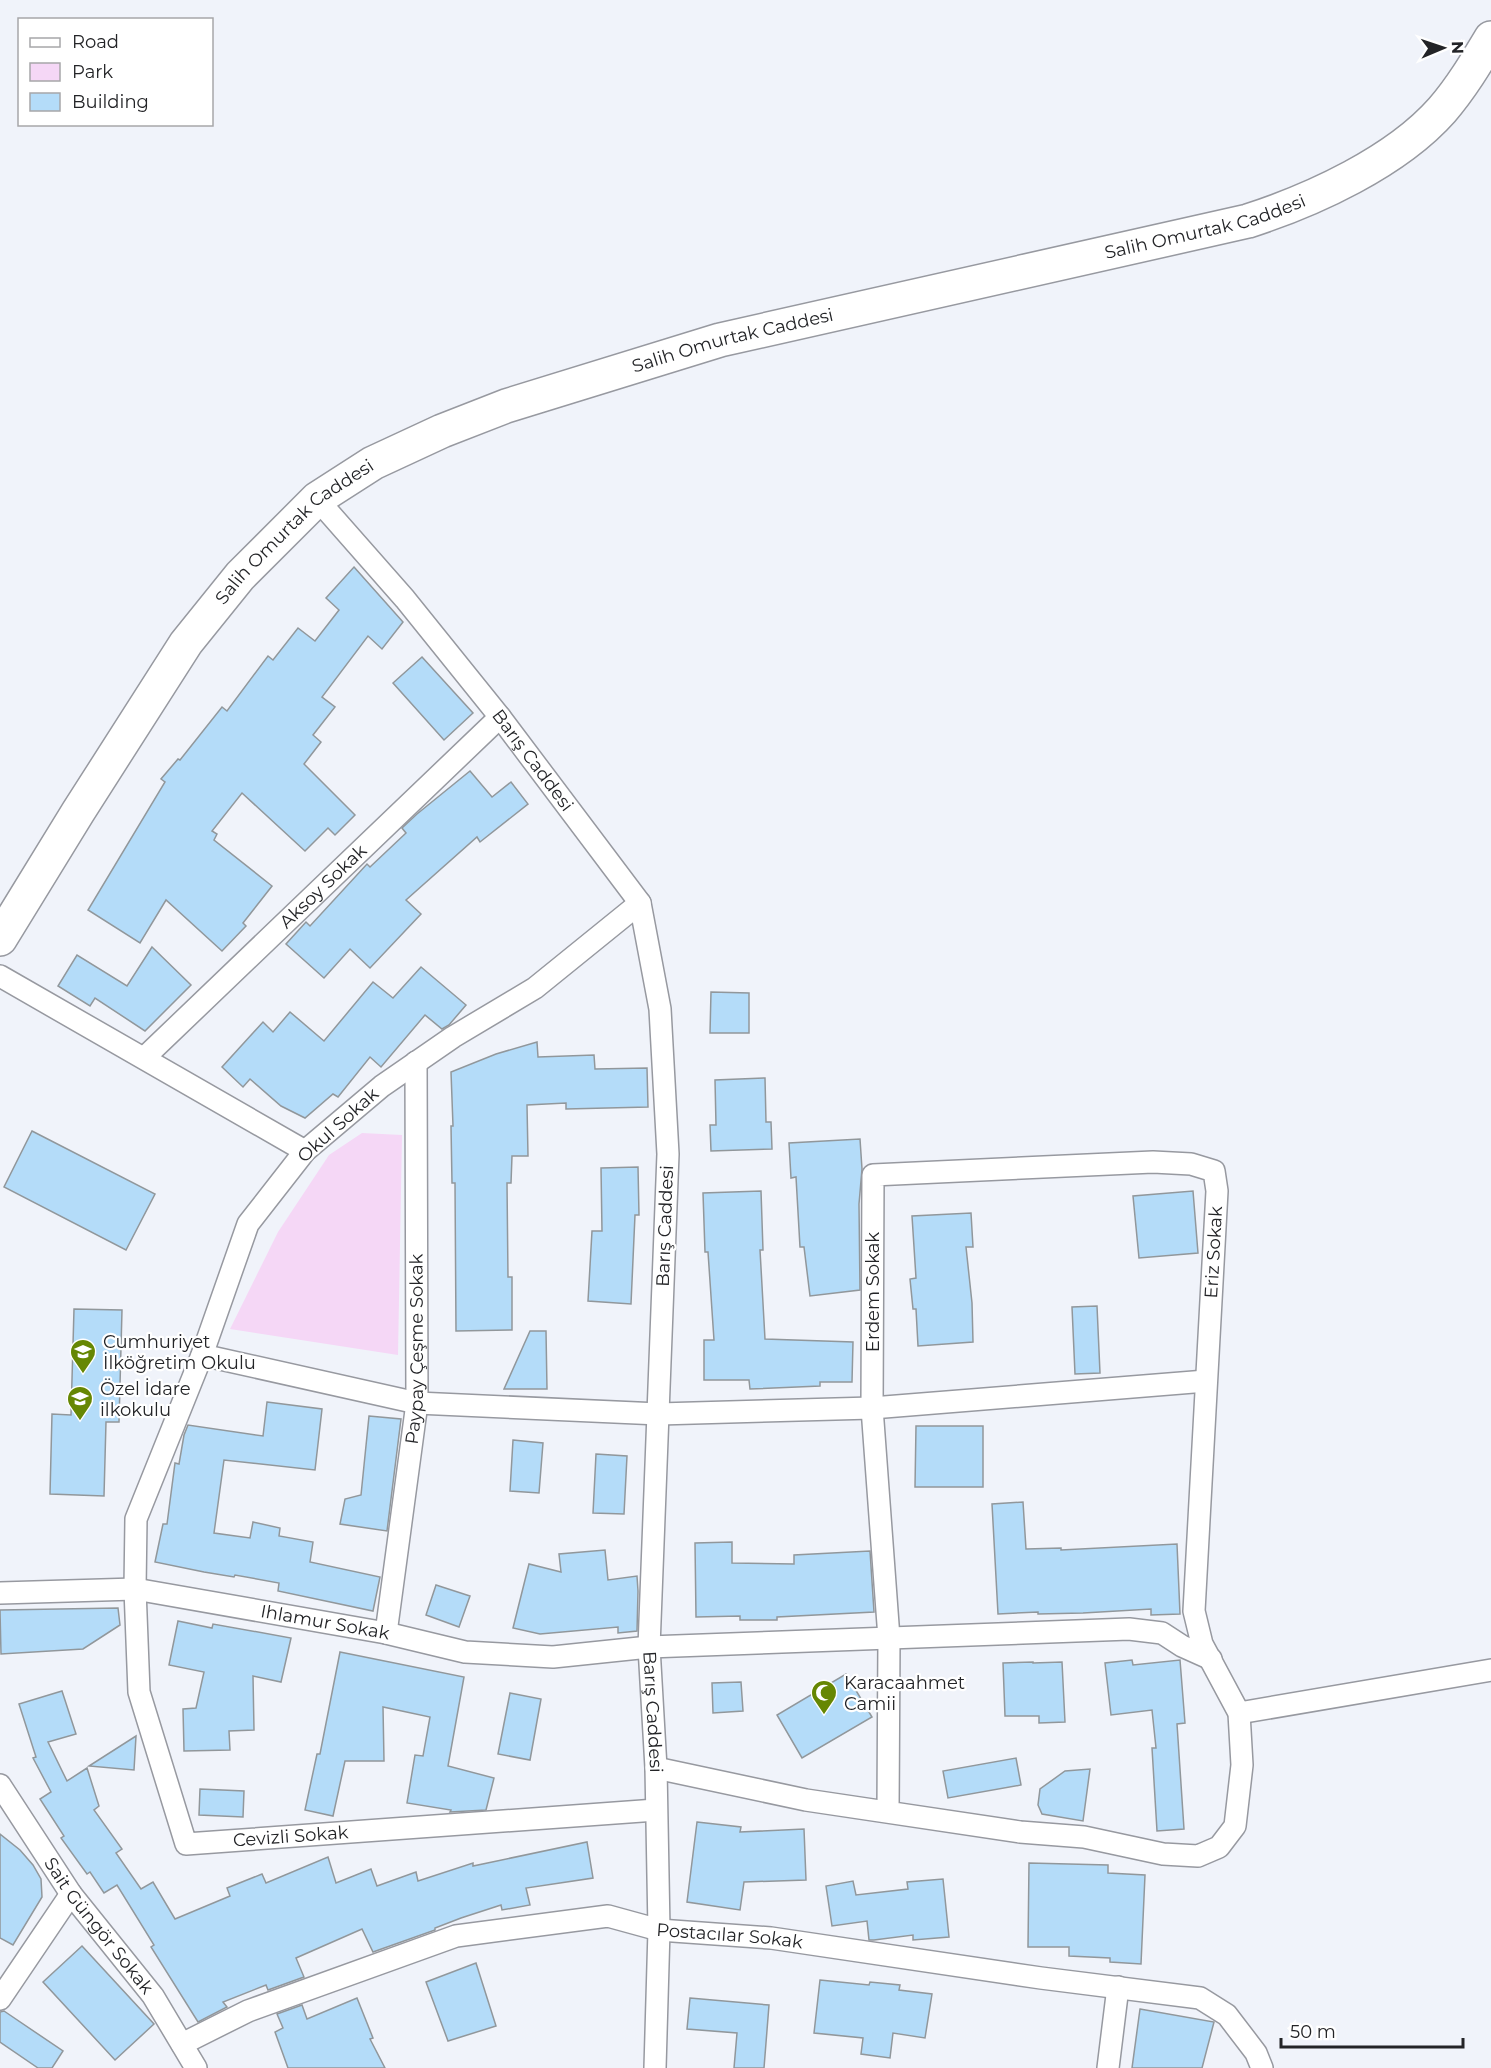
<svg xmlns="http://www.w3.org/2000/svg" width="1491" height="2068" font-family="Montserrat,sans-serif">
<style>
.green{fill:#f5d7f6}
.building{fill:#b4dcf9;stroke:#91979b;stroke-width:1.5}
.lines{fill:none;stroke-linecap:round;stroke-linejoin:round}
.minor-casing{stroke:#9799a0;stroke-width:24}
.primary-casing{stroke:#9799a0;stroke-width:36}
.minor{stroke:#fff;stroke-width:21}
.primary{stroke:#fff;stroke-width:33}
.labels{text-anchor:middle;stroke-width:4.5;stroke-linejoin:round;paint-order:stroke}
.street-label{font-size:18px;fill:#232427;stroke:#fff}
.poi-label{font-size:18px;fill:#232427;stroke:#fff;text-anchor:start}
</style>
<rect width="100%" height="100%" fill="#f0f3fa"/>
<polygon class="green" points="362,1133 402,1135 398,1355 230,1329 278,1232 329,1155"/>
<g class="building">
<polygon points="354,567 403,622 382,649 368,636 322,697 335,707 313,735 321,742 304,764 355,815 335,835 328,828 305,851 242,793 212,831 217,834 214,840 272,886 243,923 246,926 222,951 166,900 140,943 88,910 165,782 161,779 178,759 180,760 222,707 227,711 268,656 273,660 298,628 315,641 339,610 326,598"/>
<polygon points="422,657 473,713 444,740 393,683"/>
<polygon points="470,771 492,797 511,782 528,804 480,842 477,837 406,900 421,914 370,968 350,949 324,978 286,944 306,922 310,926 367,864 370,867 406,833 402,828 417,814"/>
<polygon points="152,947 191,985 145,1031 95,998 90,1006 58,986 77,955 127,986"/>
<polygon points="421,967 466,1005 449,1025 442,1029 425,1015 381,1067 370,1057 338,1097 333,1094 305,1118 281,1106 250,1079 243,1087 222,1067 263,1022 273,1032 290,1012 324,1041 373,982 393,998"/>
<polygon points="711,992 749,993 749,1033 710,1033"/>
<polygon points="537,1042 538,1057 594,1055 595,1069 647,1068 648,1107 566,1109 566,1103 527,1105 528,1156 512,1156 511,1183 507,1183 508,1277 512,1277 512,1330 456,1331 455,1183 452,1183 451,1126 453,1126 451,1072 496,1054"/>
<polygon points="765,1078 766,1122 771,1122 772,1149 711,1151 710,1125 716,1125 715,1080"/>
<polygon points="32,1131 155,1194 126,1250 4,1187"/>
<polygon points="860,1139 862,1169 859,1204 860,1290 810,1296 804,1247 800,1247 796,1177 791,1178 789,1143"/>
<polygon points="638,1167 639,1215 635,1215 631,1304 588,1301 592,1231 602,1231 601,1168"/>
<polygon points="761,1191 763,1250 760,1250 765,1339 853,1342 852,1382 820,1382 820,1386 750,1389 749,1380 704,1380 704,1340 714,1340 708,1252 705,1252 703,1193"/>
<polygon points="1193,1191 1198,1253 1139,1258 1133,1196"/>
<polygon points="971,1213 973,1247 966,1247 972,1303 973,1342 918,1346 916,1309 913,1309 910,1279 916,1278 912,1216"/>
<polygon points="1097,1306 1100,1373 1075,1374 1072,1307"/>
<polygon points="74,1309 122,1310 119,1422 106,1422 104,1496 50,1494 52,1414 71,1415"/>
<polygon points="530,1331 546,1331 547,1389 504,1389"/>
<polygon points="267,1402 322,1409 315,1470 224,1460 214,1533 250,1538 253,1522 280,1528 279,1536 313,1542 310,1562 380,1577 373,1611 278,1591 279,1583 235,1575 234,1577 204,1572 155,1562 163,1524 167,1524 175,1463 179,1464 184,1435 188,1425 263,1436"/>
<polygon points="369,1416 401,1419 387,1531 340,1524 345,1499 361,1495"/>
<polygon points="916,1426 983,1426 983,1487 915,1487"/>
<polygon points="513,1440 543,1443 539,1493 510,1491"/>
<polygon points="596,1454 627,1456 624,1514 593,1513"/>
<polygon points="1023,1502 1026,1549 1061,1548 1061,1550 1177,1544 1180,1614 1151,1615 1151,1609 1083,1613 1038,1614 1038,1612 998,1614 992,1504"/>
<polygon points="732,1542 732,1563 794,1564 794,1555 870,1551 874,1612 777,1617 777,1620 740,1620 740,1616 696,1617 695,1543"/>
<polygon points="605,1550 608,1580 637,1576 638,1591 637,1631 618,1633 618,1627 540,1634 513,1628 529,1564 561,1572 559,1554"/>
<polygon points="436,1585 470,1596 459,1627 426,1615"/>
<polygon points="118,1608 120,1625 83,1649 1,1654 0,1610"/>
<polygon points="178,1621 212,1628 213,1624 291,1638 281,1682 253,1676 254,1730 229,1731 230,1750 184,1751 183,1709 196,1708 204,1672 169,1665"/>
<polygon points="340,1652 464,1677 448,1766 494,1778 486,1810 450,1812 451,1810 407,1803 415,1755 423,1756 430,1717 383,1707 384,1761 345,1761 333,1816 305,1810 317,1754 320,1754"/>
<polygon points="1132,1660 1133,1665 1180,1660 1185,1723 1177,1724 1184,1829 1157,1831 1152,1748 1156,1748 1152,1710 1111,1715 1105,1663"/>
<polygon points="1033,1662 1033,1663 1062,1662 1065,1722 1039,1723 1039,1716 1005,1716 1003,1663"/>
<polygon points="846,1674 872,1717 802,1758 777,1715"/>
<polygon points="741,1682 743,1711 713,1713 712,1683"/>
<polygon points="62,1691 76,1734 48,1742 67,1781 87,1768 99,1806 94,1810 122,1849 116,1853 141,1889 153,1882 175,1919 230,1896 227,1888 262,1874 266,1883 328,1857 336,1883 371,1869 377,1886 416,1872 418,1881 473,1863 473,1866 587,1842 593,1878 526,1888 530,1905 502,1910 501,1905 461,1918 435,1928 435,1930 373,1952 362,1929 296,1958 304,1977 268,1990 266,1985 223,2002 227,2007 198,2022 151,1947 154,1945 117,1885 104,1893 90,1872 87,1874 61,1838 64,1836 40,1799 51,1792 33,1758 36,1757 19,1704"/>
<polygon points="510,1693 541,1699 530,1760 498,1754"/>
<polygon points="136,1736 134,1770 89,1766"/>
<polygon points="1016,1758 1021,1785 948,1798 943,1771"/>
<polygon points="1090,1769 1083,1821 1042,1814 1038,1805 1040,1789 1065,1771"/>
<polygon points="200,1789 244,1791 243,1817 199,1815"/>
<polygon points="697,1822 741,1827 740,1832 804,1829 806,1880 744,1882 740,1910 687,1902"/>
<polygon points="0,1834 20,1850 33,1865 41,1879 42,1897 13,1945 0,1938"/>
<polygon points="1029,1863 1108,1865 1108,1873 1145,1875 1141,1964 1110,1962 1110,1958 1069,1956 1069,1947 1028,1947"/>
<polygon points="943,1879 949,1937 913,1940 913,1935 874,1940 869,1940 867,1921 832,1926 826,1886 853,1881 856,1895 908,1889 907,1882"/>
<polygon points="82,1946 154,2024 115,2060 43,1982"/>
<polygon points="476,1963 496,2026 448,2041 426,1982"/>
<polygon points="820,1980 869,1985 870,1982 900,1985 899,1990 932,1994 925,2038 893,2033 890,2058 861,2054 863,2038 814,2033"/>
<polygon points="357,1998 373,2038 370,2039 385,2068 288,2068 275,2032 283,2028 277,2014 302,2005 307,2019"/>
<polygon points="690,1998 769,2005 764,2068 734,2068 737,2033 687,2029"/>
<polygon points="1140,2009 1214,2022 1202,2068 1132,2068"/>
<polygon points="4,2011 63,2051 52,2068 38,2068 0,2042 0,2012"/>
</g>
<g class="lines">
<defs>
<g id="minor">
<path id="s1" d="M317,499L405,599L500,717L640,903L660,1009L668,1154L649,1647L656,1768L659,1930L655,2068"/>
<path id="s2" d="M640,903L535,988L453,1037L382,1086L305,1151L248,1224L202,1355L136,1519L135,1589L139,1692L186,1844L656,1810"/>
<polyline points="0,976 305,1151"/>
<path id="s3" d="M144,1058L500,717"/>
<polyline points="202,1355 417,1403 659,1414 872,1408 1206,1381"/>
<path id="s4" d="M0,1593L135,1589L386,1633L465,1652L553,1657L649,1647L1129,1629L1162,1633L1182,1646L1211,1659"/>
<path id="s5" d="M386,1633L417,1403L416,1062"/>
<polyline points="1239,1713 1491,1670"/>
<path id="s6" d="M656,1768L806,1800L1020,1832L1084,1837L1163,1854L1198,1856L1219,1847L1235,1826L1242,1765L1239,1713L1202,1644L1194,1611L1217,1191L1214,1171L1191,1164L1153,1162L873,1175L872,1408L889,1638L888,1812"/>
<path id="s7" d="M0,1785L71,1894L153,1996L196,2068"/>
<polyline points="0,1999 71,1894"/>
<path id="s8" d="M182,2044L248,2011L456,1936L608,1916L659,1930L771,1938L1041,1978L1200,1998L1227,2015L1256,2053L1262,2068"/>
<polyline points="1108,2068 1118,1987"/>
</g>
<g id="primary">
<path id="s9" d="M0,939L78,812L186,643L240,576L317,499L373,463L442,431L506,406L720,340L1248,221C1313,200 1396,162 1442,110C1461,88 1476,63 1491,38"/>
</g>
</defs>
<use href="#minor" class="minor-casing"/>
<use href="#primary" class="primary-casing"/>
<use href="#minor" class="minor"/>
<use href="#primary" class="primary"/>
</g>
<defs>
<symbol id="school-pin" viewBox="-11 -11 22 30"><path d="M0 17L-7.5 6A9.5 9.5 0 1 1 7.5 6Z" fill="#668703" stroke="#fff"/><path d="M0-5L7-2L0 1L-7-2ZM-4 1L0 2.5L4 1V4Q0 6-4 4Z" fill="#fff"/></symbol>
<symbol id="mosque-pin" viewBox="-11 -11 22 30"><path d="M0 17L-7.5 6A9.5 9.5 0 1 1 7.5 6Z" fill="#668703" stroke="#fff"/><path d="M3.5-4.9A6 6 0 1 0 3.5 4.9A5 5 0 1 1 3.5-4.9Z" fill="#fff"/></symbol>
</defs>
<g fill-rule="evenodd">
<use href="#school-pin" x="68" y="1337" width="30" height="40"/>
<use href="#school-pin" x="65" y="1384" width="30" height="40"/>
<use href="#mosque-pin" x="809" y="1678" width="30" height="40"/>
</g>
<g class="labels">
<g class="street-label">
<text dy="6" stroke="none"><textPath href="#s9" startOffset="1478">Salih Omurtak Caddesi</textPath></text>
<text dy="6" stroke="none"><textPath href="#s9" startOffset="992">Salih Omurtak Caddesi</textPath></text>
<text dy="6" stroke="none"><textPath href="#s9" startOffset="506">Salih Omurtak Caddesi</textPath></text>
<text dy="6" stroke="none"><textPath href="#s1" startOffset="339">Barış Caddesi</textPath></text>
<text dy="6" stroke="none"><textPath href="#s3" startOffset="248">Aksoy Sokak</textPath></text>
<text transform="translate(338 1125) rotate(-42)" y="6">Okul Sokak</text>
<text transform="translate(665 1226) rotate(-88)" y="6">Barış Caddesi</text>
<text dy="6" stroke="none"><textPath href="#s6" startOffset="1184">Eriz Sokak</textPath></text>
<text transform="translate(873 1292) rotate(-90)" y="6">Erdem Sokak</text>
<text dy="6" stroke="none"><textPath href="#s5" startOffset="286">Paypay Çeşme Sokak</textPath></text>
<text dy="6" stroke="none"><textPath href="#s4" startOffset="328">Ihlamur Sokak</textPath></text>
<text dy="6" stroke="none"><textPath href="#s1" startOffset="1329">Barış Caddesi</textPath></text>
<text dy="6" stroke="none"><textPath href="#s2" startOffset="1263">Cevizli Sokak</textPath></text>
<text dy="6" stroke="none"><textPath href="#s7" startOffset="172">Sait Güngör Sokak</textPath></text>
<text dy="6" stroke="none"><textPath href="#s8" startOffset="572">Postacılar Sokak</textPath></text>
</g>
<g class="poi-label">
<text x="103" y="1348">Cumhuriyet<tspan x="103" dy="21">İlköğretim Okulu</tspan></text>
<text x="100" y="1395">Özel İdare<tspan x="100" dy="21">ilkokulu</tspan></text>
<text x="844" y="1689">Karacaahmet<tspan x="844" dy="21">Camii</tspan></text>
</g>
</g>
<rect x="18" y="18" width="195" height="108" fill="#ffffff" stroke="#a7a7a9" stroke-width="1.5"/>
<rect x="30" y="38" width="30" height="9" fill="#ffffff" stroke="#a7a7a9" stroke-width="1.5"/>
<text x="72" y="48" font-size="18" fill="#232427">Road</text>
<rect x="30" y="63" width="30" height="18" fill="#f5d7f6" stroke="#a7a7a9" stroke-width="1.5"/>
<text x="72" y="78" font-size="18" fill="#232427">Park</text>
<rect x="30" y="93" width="30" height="18" fill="#b4dcf9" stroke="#a7a7a9" stroke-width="1.5"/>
<text x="72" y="108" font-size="18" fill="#232427">Building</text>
<g transform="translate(1443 48) rotate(88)" stroke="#ffffff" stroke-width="4.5" paint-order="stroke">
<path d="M0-4.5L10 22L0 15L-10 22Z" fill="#232427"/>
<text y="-9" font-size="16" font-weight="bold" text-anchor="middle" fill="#232427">N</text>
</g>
<path d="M1281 2038v9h182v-9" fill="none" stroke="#232427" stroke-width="3"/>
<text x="1290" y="2038" font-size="18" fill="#232427" stroke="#ffffff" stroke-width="4.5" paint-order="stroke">50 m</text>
</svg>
